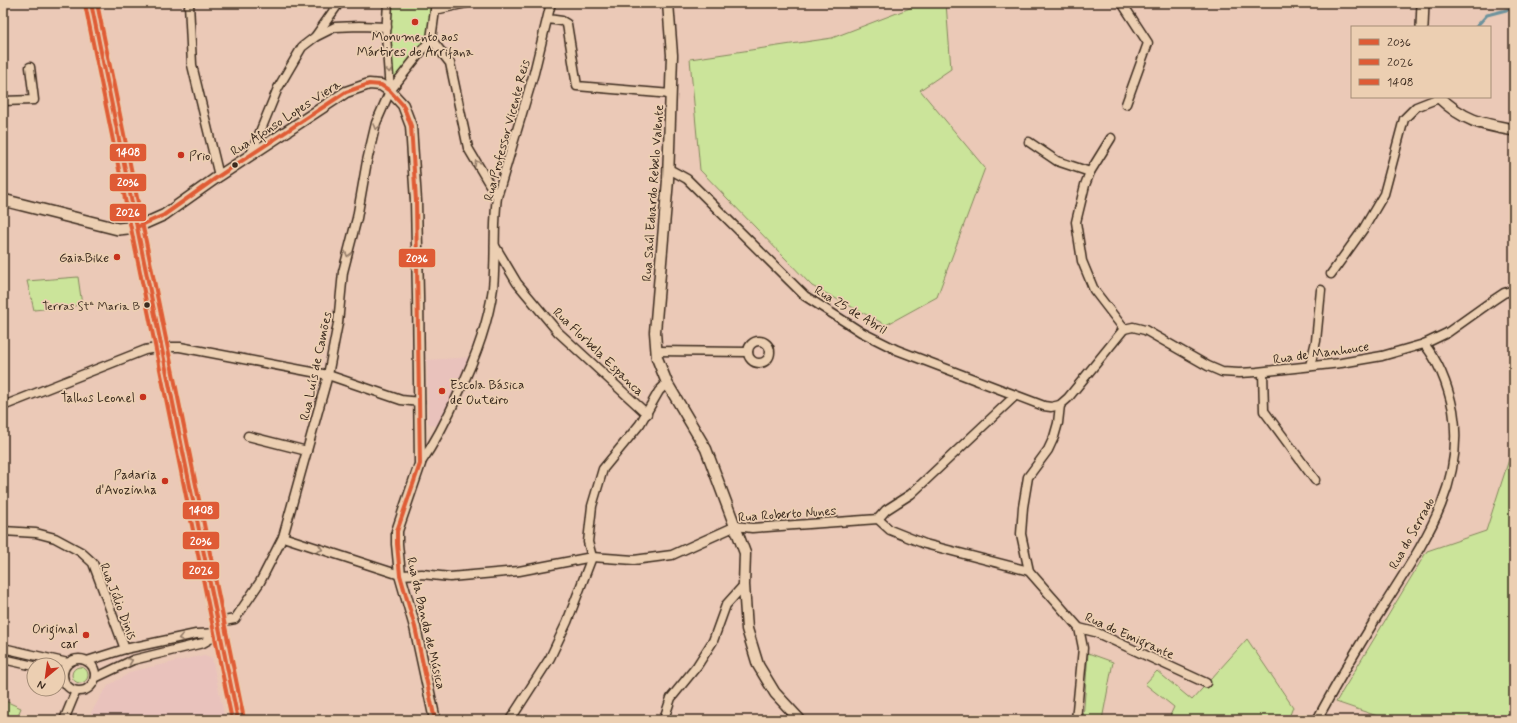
<svg xmlns="http://www.w3.org/2000/svg" width="1517" height="723" font-family="Mynerve,sans-serif">
<style>
.built{fill:#e9c2bc}
.green{fill:#cbe49a;stroke:#83875c}
.lines{fill:none;stroke-linecap:round;stroke-linejoin:round}
.stream{stroke:#6d929c;stroke-width:3}
.minor-casing{stroke:#3b2a1e;stroke-width:11}
.tertiary-casing{stroke:#3b2a1e;stroke-width:13}
.secondary-casing{stroke:#3b2a1e;stroke-width:14}
.primary-casing{stroke:#3b2a1e;stroke-width:15}
.minor{stroke:#eccfb2;stroke-width:8}
.tertiary{stroke:#eccfb2;stroke-width:10}
.secondary{stroke:#eccfb2;stroke-width:11}
.primary{stroke:#eccfb2;stroke-width:12}
.bus-1-casing{stroke:#eccfb2;stroke-width:7}
.bus-2-casing{stroke:#eccfb2;stroke-width:7}
.bus-3-casing{stroke:#eccfb2;stroke-width:7}
.bus-1{stroke:#df5b35;stroke-width:4}
.bus-2{stroke:#df5b35;stroke-width:4}
.bus-3{stroke:#df5b35;stroke-width:4}
.oneway{stroke:#947c68}
.poi-dot{fill:#c8321e;stroke:#eccfb2;stroke-width:1.5}
.bus-dot{fill:#3b2a1e;stroke:#eccfb2;stroke-width:1.5}
.labels{text-anchor:middle;stroke-width:3.5;stroke-linejoin:round;paint-order:stroke}
.bus-label{font-size:12px;fill:#3b2a1e;stroke:#eccfb2;text-anchor:end}
.poi-label{font-size:13px;fill:#3b2a1e;stroke:#eccfb2;text-anchor:end}
.street-label{font-size:13px;fill:#3b2a1e;stroke:#eccfb2}
.line-badge{stroke:#eccfb2;stroke-width:1.5}
.badge-label{font-size:11px;text-anchor:middle;font-weight:bold;fill:#fff}
</style>
<rect width="100%" height="100%" fill="#ebc9b7"/>
<filter id="ink" filterUnits="userSpaceOnUse"><feTurbulence type="fractalNoise" baseFrequency=".025" numOctaves="2"/><feDisplacementMap in="SourceGraphic" scale="8" xChannelSelector="R" yChannelSelector="G"/><feConvolveMatrix kernelMatrix="1 2 1 2 8 2 1 2 1" color-interpolation-filters="sRGB"/></filter>
<g filter="url(#ink)">
<g class="built">
<polygon points="472,357 440,425 435,426 430,424 428,422 427,360"/>
<polygon points="205,655 212,658 225,720 87,720 102,694 109,685 133,671"/>
</g>
<g class="green">
<polygon points="391,3 434,3 428,39 394,83 389,39"/>
<polygon points="923,3 946,3 951,69 920,90 985,168 937,297 886,325 812,286 700,170 690,59 832,38"/>
<polygon points="78,277 82,305 34,310 27,281"/>
<polygon points="1514,444 1514,720 1389,720 1336,702 1427,551 1486,531"/>
<polygon points="1247,639 1293,707 1288,720 1168,720 1174,707 1145,684 1157,671 1192,700"/>
<polygon points="1088,653 1113,662 1102,720 1083,720"/>
<circle cx="80" cy="675" r="8"/>
<polygon points="3,700 21,708 16,720 3,720"/>
</g>
<g class="lines">
<polyline class="stream" points="1476,27 1487,15 1514,8"/>
<defs>
<g id="minor">
<polyline points="189,3 192,65 219,176"/>
<polyline points="388,3 386,35 390,91"/>
<polyline points="1122,3 1148,43 1126,104"/>
<polyline points="435,10 467,3"/>
<polyline points="548,19 562,21 567,24 577,86 671,94"/>
<polyline points="315,37 339,3"/>
<polyline points="431,39 450,63 468,148 497,197"/>
<polyline points="3,101 34,100 30,67"/>
<polyline points="1111,138 1090,172 1085,185 1076,222 1082,261 1094,290 1124,329"/>
<polyline points="1029,142 1057,161 1090,172"/>
<polyline points="251,154 278,88 302,47 315,37 335,27 359,26 387,27"/>
<polyline points="669,169 687,179 805,296 861,332 897,350 1044,406 1051,407 1060,405"/>
<polyline points="495,246 517,283 558,332 647,414"/>
<polyline points="1331,274 1364,228 1384,194 1404,119 1416,107 1439,98"/>
<polyline points="1124,329 1068,398 1060,405 1058,423 1054,437 1048,450 1028,477 1023,507 1021,534 1029,571 1079,628 1095,632 1206,683"/>
<polyline points="1124,329 1133,327 1145,330 1208,366 1222,372 1239,373 1257,372 1341,363 1382,356 1424,344 1447,333 1492,301 1504,293 1514,290"/>
<circle cx="759" cy="352" r="11"/>
<polyline points="656,351 748,352"/>
<polyline points="1310,366 1316,341 1321,290"/>
<polyline points="1263,372 1264,411 1315,480"/>
<polyline points="3,406 145,350 162,347 180,347 328,375 401,400 420,402"/>
<polyline points="248,436 307,451"/>
<path d="M420,464C436,441 448,417 459,392C475,359 488,325 493,288C496,258 493,227 497,197L534,73L551,3"/>
<polyline points="878,519 890,530 925,544 1029,571"/>
<polyline points="3,531 36,533 55,538 81,552 93,563 125,649"/>
<polyline points="283,537 400,575 422,574 450,577 519,571 592,557 634,560 672,555 736,526 752,528 878,519 886,510 911,494 1015,396"/>
<polyline points="592,557 588,542 592,506 603,469 640,424 659,391 667,383"/>
<polyline points="218,622 235,619 260,582 283,537 328,375 338,323 343,272 357,218 367,161 376,123 390,91 431,39 436,3"/>
<polyline points="3,648 68,663"/>
<polyline points="3,659 34,666"/>
<circle cx="79" cy="675" r="16"/>
<polyline points="87,661 125,649 196,634 220,633"/>
<polyline points="95,678 133,660 203,643 217,635"/>
<polyline points="64,720 76,691"/>
<polyline points="510,720 550,658 567,622 592,557"/>
<polyline points="665,720 665,716 671,698 697,666 713,641 726,605 744,585"/>
<polyline points="1076,720 1083,648 1079,628"/>
<path d="M1317,720C1337,682 1360,644 1383,607C1421,546 1466,486 1453,410C1448,386 1440,363 1424,344"/>
</g>
<g id="tertiary">
<polyline points="668,3 672,55 668,180 655,332 657,358 667,383 706,449 745,553 744,585 747,629 758,665 775,693 800,720"/>
<polyline points="137,227 164,215 219,176 346,92 369,84 381,85 390,91 403,105 411,126 416,201 418,295 420,464 397,531 397,544 400,575 415,627 435,720"/>
</g>
<g id="secondary">
<polyline points="1422,27 1423,3"/>
<path d="M1439,97C1464,121 1481,124 1514,130"/>
<polyline points="3,200 118,229 137,227"/>
</g>
<polyline id="primary" points="91,3 238,720"/>
</defs>
<use href="#minor" class="minor-casing"/>
<use href="#tertiary" class="tertiary-casing"/>
<use href="#secondary" class="secondary-casing"/>
<use href="#primary" class="primary-casing"/>
<use href="#minor" class="minor"/>
<use href="#tertiary" class="tertiary"/>
<use href="#secondary" class="secondary"/>
<use href="#primary" class="primary"/>
<defs>
<g id="bus-1">
<polyline points="91,3 238,720"/>
<polyline points="137,227 164,215 219,176 346,92 369,84 381,85 390,91 403,105 411,126 416,201 420,464 397,531 397,544 400,575 415,627 435,720"/>
</g>
<polyline id="bus-2" points="85,4 232,720"/>
<polyline id="bus-3" points="97,3 244,719"/>
</defs>
<use href="#bus-1" class="bus-1-casing"/>
<use href="#bus-2" class="bus-2-casing"/>
<use href="#bus-3" class="bus-3-casing"/>
<use href="#bus-1" class="bus-1"/>
<use href="#bus-2" class="bus-2"/>
<use href="#bus-3" class="bus-3"/>
</g>
<defs><path id="oneway-chevron" d="M-2-3.5L2.5 0L-2 3.5" fill="none" stroke-width="1.6" stroke-linecap="round" stroke-linejoin="round"/></defs>
<g class="oneway">
<use href="#oneway-chevron" transform="translate(389 70) rotate(86)"/>
<use href="#oneway-chevron" transform="translate(376 127) rotate(106)"/>
<use href="#oneway-chevron" transform="translate(477 163) rotate(-121)"/>
<use href="#oneway-chevron" transform="translate(348 254) rotate(104)"/>
<use href="#oneway-chevron" transform="translate(320 549) rotate(18)"/>
<use href="#oneway-chevron" transform="translate(181 638) rotate(167)"/>
<use href="#oneway-chevron" transform="translate(130 661) rotate(-22)"/>
</g>
</g>
<g class="poi-dot">
<circle cx="415" cy="22" r="4"/>
<circle cx="181" cy="155" r="4"/>
<circle cx="117" cy="257" r="4"/>
<circle cx="442" cy="391" r="4"/>
<circle cx="143" cy="397" r="4"/>
<circle cx="165" cy="481" r="4"/>
<circle cx="86" cy="635" r="4"/>
</g>
<g class="bus-dot">
<circle cx="235" cy="165" r="3.5"/>
<circle cx="147" cy="305" r="3.5"/>
</g>
<g class="labels">
<g class="bus-label">
<text x="140" y="310">Terras Stª Maria B</text>
</g>
<g class="poi-label">
<text x="415" y="41" text-anchor="middle">Monumento aos<tspan x="415" dy="15">Mártires de Arrifana</tspan></text>
<text x="189" y="160" text-anchor="start">Prio</text>
<text x="109" y="262">GaiaBike</text>
<text x="450" y="389" text-anchor="start">Escola Básica<tspan x="450" dy="15">de Outeiro</tspan></text>
<text x="135" y="402">Talhos Leonel</text>
<text x="157" y="479">Padaria<tspan x="157" dy="15">d'Avozinha</tspan></text>
<text x="78" y="633">Original<tspan x="78" dy="15">car</tspan></text>
</g>
<g class="street-label">
<text transform="translate(285 117) rotate(-33)" y="5">Rua Afonso Lopes Viera</text>
<text transform="translate(506 130) rotate(-75)" y="5">Rua Professor Vicente Reis</text>
<text transform="translate(652 193) rotate(-86)" y="5">Rua Saúl Eduardo Rebelo Valente</text>
<text transform="translate(851 309) rotate(31)" y="5">Rua 25 de Abril</text>
<text transform="translate(599 351) rotate(44)" y="5">Rua Florbela Espanca</text>
<text transform="translate(1321 352) rotate(-8)" y="5">Rua de Manhouce</text>
<text transform="translate(315 366) rotate(-78)" y="5">Rua Luís de Camões</text>
<text transform="translate(787 513) rotate(-4)" y="5">Rua Roberto Nunes</text>
<text transform="translate(1411 533) rotate(-61)" y="5">Rua do Serrado</text>
<text transform="translate(119 601) rotate(69)" y="5">Rua Júlio Dinis</text>
<text transform="translate(427 623) rotate(77)" y="5">Rua da Banda de Música</text>
<text transform="translate(1130 635) rotate(24)" y="5">Rua do Emigrante</text>
</g>
</g>
<g class="line-badge">
<rect x="109" y="143" width="38" height="19" rx="4" fill="#df5b35"/>
<rect x="109" y="173" width="38" height="19" rx="4" fill="#df5b35"/>
<rect x="109" y="203" width="38" height="19" rx="4" fill="#df5b35"/>
<rect x="398" y="248" width="38" height="20" rx="4" fill="#df5b35"/>
<rect x="182" y="501" width="38" height="19" rx="4" fill="#df5b35"/>
<rect x="182" y="531" width="38" height="19" rx="4" fill="#df5b35"/>
<rect x="182" y="561" width="38" height="19" rx="4" fill="#df5b35"/>
</g>
<g class="badge-label">
<text x="128" y="156">1408</text>
<text x="128" y="186">2036</text>
<text x="128" y="216">2026</text>
<text x="417" y="262">2036</text>
<text x="201" y="514">1408</text>
<text x="201" y="545">2036</text>
<text x="201" y="574">2026</text>
</g>
<rect width="1517" height="723" fill="none" stroke="#eccfb2" stroke-width="16"/>
<rect x="8" y="8" width="1501" height="707" fill="none" stroke="#3b2a1e" stroke-width="1.5" filter="url(#ink)"/>
<rect x="1351" y="26" width="140" height="72" fill="#eccfb2" stroke="#a58d77"/>
<rect x="1359" y="39" width="20" height="6" fill="#df5b35" stroke="#a58d77"/>
<text x="1387" y="46" font-size="12" fill="#3b2a1e">2036</text>
<rect x="1359" y="59" width="20" height="6" fill="#df5b35" stroke="#a58d77"/>
<text x="1387" y="66" font-size="12" fill="#3b2a1e">2026</text>
<rect x="1359" y="79" width="20" height="6" fill="#df5b35" stroke="#a58d77"/>
<text x="1387" y="86" font-size="12" fill="#3b2a1e">1408</text>
<g transform="translate(46 677) rotate(209)"><circle r="19" fill="#eccfb2" stroke="#a58d77"/>
<path d="M0-3L7 15L0 10L-7 15Z" fill="#c8321e"/>
<text y="-6" font-size="11" font-weight="bold" text-anchor="middle" fill="#3b2a1e">N</text>
</g>
</svg>
